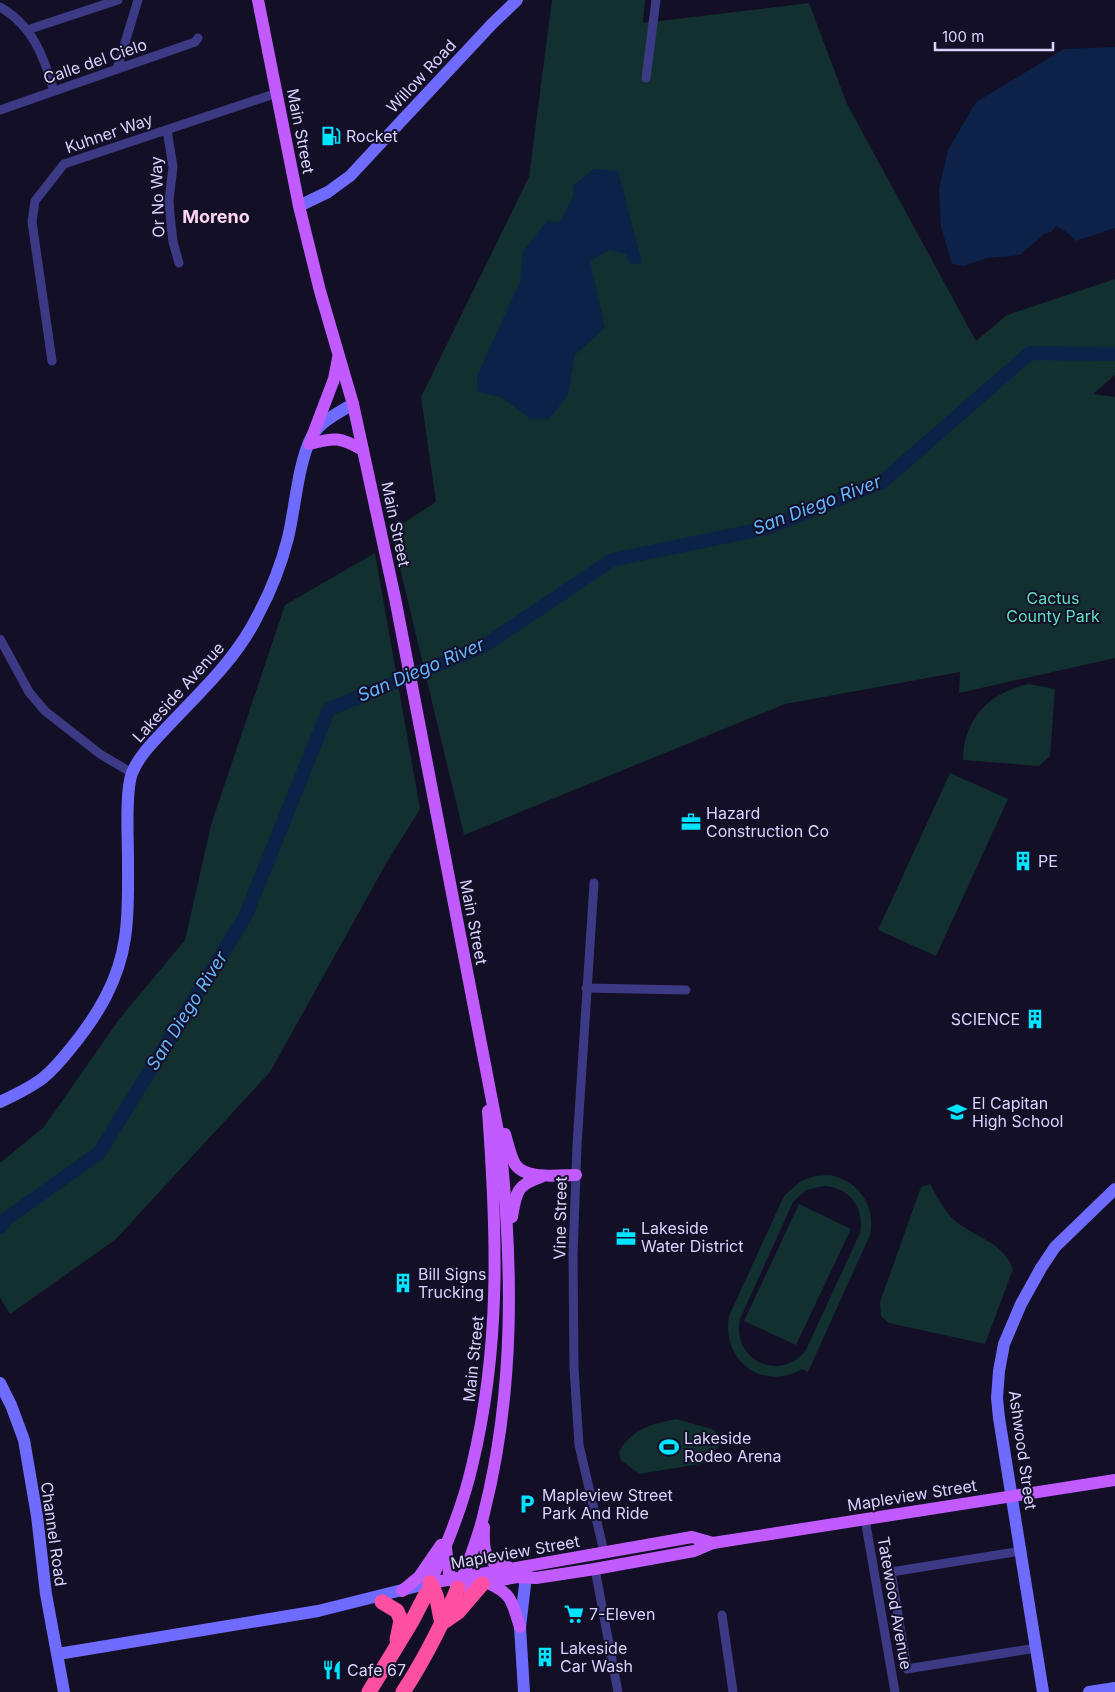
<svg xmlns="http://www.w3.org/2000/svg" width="1115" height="1692" font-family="Inter,sans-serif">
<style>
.green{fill:#12302f;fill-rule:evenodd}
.water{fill:#0c2248}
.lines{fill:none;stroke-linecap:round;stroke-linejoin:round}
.river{stroke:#0c2248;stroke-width:14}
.street{stroke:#3d3a85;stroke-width:9}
.secondary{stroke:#6f6bff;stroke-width:12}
.primary{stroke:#c25bff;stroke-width:12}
.highway{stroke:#ff4fa3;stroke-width:15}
.labels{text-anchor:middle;stroke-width:4;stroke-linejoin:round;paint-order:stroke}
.street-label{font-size:16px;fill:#d9d4ff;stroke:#130f26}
.poi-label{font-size:16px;fill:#d9d4ff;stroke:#130f26;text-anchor:start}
.park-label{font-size:16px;fill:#5fe0c0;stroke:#130f26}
.neighbourhood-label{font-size:18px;font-weight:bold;fill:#ffd6f0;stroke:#130f26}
.water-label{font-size:18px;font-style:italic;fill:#62b6ff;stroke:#130f26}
</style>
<rect width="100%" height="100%" fill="#130f26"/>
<g class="green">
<polygon points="552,0 645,0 643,23 809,3 847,104 976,341 1007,315 1115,279 1115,375 1093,394 1115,397 1115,658 959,693 960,672 785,704 464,835 391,531 436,502 421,397 529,177"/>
<polygon points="375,553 420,809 387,862 270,1072 115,1240 10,1314 0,1298 0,1163 44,1127 120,1018 185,940 211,825 285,605"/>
<path d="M1029,684L1055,689L1050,756L1039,766L963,760C963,719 990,692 1029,684Z"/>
<polygon points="950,773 1008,799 936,956 878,930"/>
<path d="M830,1175C859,1181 876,1206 870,1235L808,1372L802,1369C762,1392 721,1360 729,1316L784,1196L801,1181L815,1176ZM823,1186C848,1186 865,1207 860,1233L806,1350C781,1383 731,1361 740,1319L793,1202L806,1190Z"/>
<path d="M930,1184C936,1194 945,1212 954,1220C974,1237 1003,1242 1013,1269L985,1344L889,1323L881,1316L880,1302L921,1187Z"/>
<polygon points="799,1204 851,1229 796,1345 744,1321"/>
<path d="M676,1419L712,1429L718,1434L720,1444L706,1463L639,1474L621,1460L619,1451C634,1428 651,1424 676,1419Z"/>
</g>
<g class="water">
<polygon points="1115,47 1115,228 1076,241 1068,233 1056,226 1051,232 1044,234 1020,255 987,258 964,266 952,264 941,227 939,189 948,150 976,102 1064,49"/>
<polygon points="594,169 618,171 642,263 629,264 627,254 609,250 590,261 605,328 575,355 568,395 549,419 531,419 501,397 478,392 477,376 520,282 523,251 547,221 559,223 573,197 573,186"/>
</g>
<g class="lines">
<polyline class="river" points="0,1227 6,1219 99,1153 245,917 329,709 482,647 612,560 767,528 882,482 1030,353 1115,354"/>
<g class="street">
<path d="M0,7C33,26 44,57 54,91"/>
<polyline points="27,30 118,0"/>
<polyline points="117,69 138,0"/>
<polyline points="646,78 656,0"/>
<polyline points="0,110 195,42 198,38"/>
<polyline points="167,130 173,167 169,200 170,215 173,242 179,263"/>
<polyline points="52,361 32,222 35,201 64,164 277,93"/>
<polyline points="0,639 29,692 45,711 100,754 132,773"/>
<polyline points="594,883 577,1145 573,1255 574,1368 579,1445 604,1552"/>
<polyline points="586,988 686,990"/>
<polyline points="865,1519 895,1692"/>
<polyline points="1021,1551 891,1572 907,1669 1036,1648"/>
<polyline points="595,1569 618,1692"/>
<polyline points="722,1615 733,1692"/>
</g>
<g class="secondary">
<polyline points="299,206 328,192 350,176 492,24 517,0"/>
<path d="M0,1102C15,1095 30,1088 43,1078C54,1069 63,1058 71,1048C98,1015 119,980 125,938C129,912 128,886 128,859C128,838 125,791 132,773C139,755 157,738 170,724C202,690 237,658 258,615C271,591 281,565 288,538C295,509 298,464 311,438C319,422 338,413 353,404"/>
<polyline points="0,1383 11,1405 24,1440 37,1516 46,1594 64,1692"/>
<polyline points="58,1654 318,1611 430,1583"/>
<polyline points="524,1692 520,1627 527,1568"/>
<polyline points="1043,1692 999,1418 997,1398 999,1371 1004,1344 1021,1304 1041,1268 1055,1247 1115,1189"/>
<polyline points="1089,1692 1115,1688"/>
</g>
<g class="primary">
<path d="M258,0L299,206L320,291L353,404L395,598L500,1142C513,1266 515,1391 484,1513C478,1539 468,1564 458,1588"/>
<polyline points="312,437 334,379 338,358"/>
<path d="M309,444C335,437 340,437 363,450"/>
<path d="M505,1134C508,1144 510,1155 515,1164C525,1180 559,1175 576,1175"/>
<path d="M512,1217C516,1193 516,1185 541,1177"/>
<path d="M484,1527C483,1549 483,1563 508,1567"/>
<polyline points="446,1548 449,1573 457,1586"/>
<polyline points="430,1583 692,1537 713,1543"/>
<path d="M488,1583C513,1594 512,1603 520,1627"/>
<polyline points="458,1588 517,1577 536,1578 595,1569 694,1551 713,1543 1115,1480"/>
<polyline points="402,1591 419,1577 441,1545"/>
<path d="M427,1591C444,1550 462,1510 472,1466C501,1347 497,1233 488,1111"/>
</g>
<g class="highway">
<path d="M430,1583C439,1596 438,1609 442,1623"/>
<polyline points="382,1602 397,1611 401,1620 397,1640"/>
<polyline points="445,1621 458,1612 482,1584"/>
<polyline points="369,1692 412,1621 426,1594"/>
<path d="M403,1692C425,1659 442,1624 458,1588"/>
</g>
</g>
<defs>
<symbol id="fuel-bare" viewBox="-9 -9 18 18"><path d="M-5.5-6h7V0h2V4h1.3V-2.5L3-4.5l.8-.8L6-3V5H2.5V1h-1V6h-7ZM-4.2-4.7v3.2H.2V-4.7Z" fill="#00e5ff" stroke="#130f26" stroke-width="2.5" paint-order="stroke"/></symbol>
<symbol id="office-bare" viewBox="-9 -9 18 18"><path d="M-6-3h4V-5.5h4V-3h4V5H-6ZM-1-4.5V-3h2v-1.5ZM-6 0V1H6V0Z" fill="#00e5ff" stroke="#130f26" stroke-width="2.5" paint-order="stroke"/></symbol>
<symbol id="building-bare" viewBox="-9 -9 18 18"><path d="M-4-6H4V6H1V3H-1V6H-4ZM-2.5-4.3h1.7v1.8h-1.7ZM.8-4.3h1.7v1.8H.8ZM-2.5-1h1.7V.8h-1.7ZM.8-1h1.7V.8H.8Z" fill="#00e5ff" stroke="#130f26" stroke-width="2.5" paint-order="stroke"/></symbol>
<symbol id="school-bare" viewBox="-9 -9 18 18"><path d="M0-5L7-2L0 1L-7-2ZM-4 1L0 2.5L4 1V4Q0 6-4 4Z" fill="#00e5ff" stroke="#130f26" stroke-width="2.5" paint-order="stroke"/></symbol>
<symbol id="stadium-bare" viewBox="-9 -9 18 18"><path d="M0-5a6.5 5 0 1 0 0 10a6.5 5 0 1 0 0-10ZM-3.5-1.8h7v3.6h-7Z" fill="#00e5ff" stroke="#130f26" stroke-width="2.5" paint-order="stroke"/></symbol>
<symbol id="parking-bare" viewBox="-9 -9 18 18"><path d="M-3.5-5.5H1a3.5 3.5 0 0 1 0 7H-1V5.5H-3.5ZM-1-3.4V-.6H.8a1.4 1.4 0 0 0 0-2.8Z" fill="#00e5ff" stroke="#130f26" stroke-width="2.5" paint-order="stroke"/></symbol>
<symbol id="supermarket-bare" viewBox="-9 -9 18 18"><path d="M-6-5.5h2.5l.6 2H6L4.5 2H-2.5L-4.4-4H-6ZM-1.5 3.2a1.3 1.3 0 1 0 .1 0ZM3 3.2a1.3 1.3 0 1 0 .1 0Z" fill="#00e5ff" stroke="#130f26" stroke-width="2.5" paint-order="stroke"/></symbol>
<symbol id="restaurant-bare" viewBox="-9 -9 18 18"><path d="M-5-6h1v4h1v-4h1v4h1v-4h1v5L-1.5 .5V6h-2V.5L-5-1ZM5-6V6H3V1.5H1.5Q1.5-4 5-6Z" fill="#00e5ff" stroke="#130f26" stroke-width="2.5" paint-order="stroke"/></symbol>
</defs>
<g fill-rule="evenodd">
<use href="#fuel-bare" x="317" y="122" width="28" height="28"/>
<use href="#office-bare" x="677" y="808" width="28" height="28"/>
<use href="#building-bare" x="1009" y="847" width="28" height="28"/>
<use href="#building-bare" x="1021" y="1005" width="28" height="28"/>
<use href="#school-bare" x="943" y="1098" width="28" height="28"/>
<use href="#office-bare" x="612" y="1223" width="28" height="28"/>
<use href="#building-bare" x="389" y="1269" width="28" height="28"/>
<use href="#stadium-bare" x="655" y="1433" width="28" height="28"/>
<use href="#parking-bare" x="513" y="1490" width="28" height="28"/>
<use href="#supermarket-bare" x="560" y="1600" width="28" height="28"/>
<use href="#building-bare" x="531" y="1643" width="28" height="28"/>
<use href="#restaurant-bare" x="318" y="1656" width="28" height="28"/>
</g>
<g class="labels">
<g class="street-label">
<text transform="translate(95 61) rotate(-19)" y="6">Calle del Cielo</text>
<text transform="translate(421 76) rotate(-47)" y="6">Willow Road</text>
<text transform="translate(301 131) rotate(79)" y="6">Main Street</text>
<text transform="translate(109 133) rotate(-19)" y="6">Kuhner Way</text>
<text transform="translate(157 197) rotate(-92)" y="6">Or No Way</text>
<text transform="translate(396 524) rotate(78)" y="6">Main Street</text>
<text transform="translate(178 692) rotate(-48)" y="6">Lakeside Avenue</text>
<text transform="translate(474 922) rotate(79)" y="6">Main Street</text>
<text transform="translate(560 1218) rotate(-89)" y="6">Vine Street</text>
<text transform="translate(473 1359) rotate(-84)" y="6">Main Street</text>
<text transform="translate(1023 1450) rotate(82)" y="6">Ashwood Street</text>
<text transform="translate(912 1495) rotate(-9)" y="6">Mapleview Street</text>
<text transform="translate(54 1534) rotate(82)" y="6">Channel Road</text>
<text transform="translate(515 1552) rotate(-10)" y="6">Mapleview Street</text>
<text transform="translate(895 1603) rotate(80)" y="6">Tatewood Avenue</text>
</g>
<g class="poi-label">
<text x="346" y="142">Rocket</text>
<text x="706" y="819">Hazard<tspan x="706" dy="18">Construction Co</tspan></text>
<text x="1038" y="867">PE</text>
<text x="1020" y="1025" text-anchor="end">SCIENCE</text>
<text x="972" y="1109">El Capitan<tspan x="972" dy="18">High School</tspan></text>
<text x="641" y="1234">Lakeside<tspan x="641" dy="18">Water District</tspan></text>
<text x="418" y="1280">Bill Signs<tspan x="418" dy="18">Trucking</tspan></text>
<text x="684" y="1444">Lakeside<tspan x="684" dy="18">Rodeo Arena</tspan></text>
<text x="542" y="1501">Mapleview Street<tspan x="542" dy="18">Park And Ride</tspan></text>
<text x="589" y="1620">7-Eleven</text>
<text x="560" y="1654">Lakeside<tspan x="560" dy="18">Car Wash</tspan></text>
<text x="347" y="1676">Cafe 67</text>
</g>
<g class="park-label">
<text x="1053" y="604">Cactus<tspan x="1053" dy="18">County Park</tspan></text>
</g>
<g class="neighbourhood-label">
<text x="216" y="223">Moreno</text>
</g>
<g class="water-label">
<text transform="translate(817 505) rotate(-21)" y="6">San Diego River</text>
<text transform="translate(421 670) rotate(-23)" y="6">San Diego River</text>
<text transform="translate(187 1011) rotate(-58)" y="6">San Diego River</text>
</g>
</g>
<path d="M935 42v8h118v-8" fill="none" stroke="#d9d4ff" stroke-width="2.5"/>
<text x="942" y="42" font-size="15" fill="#d9d4ff" stroke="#130f26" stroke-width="4" paint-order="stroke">100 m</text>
</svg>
